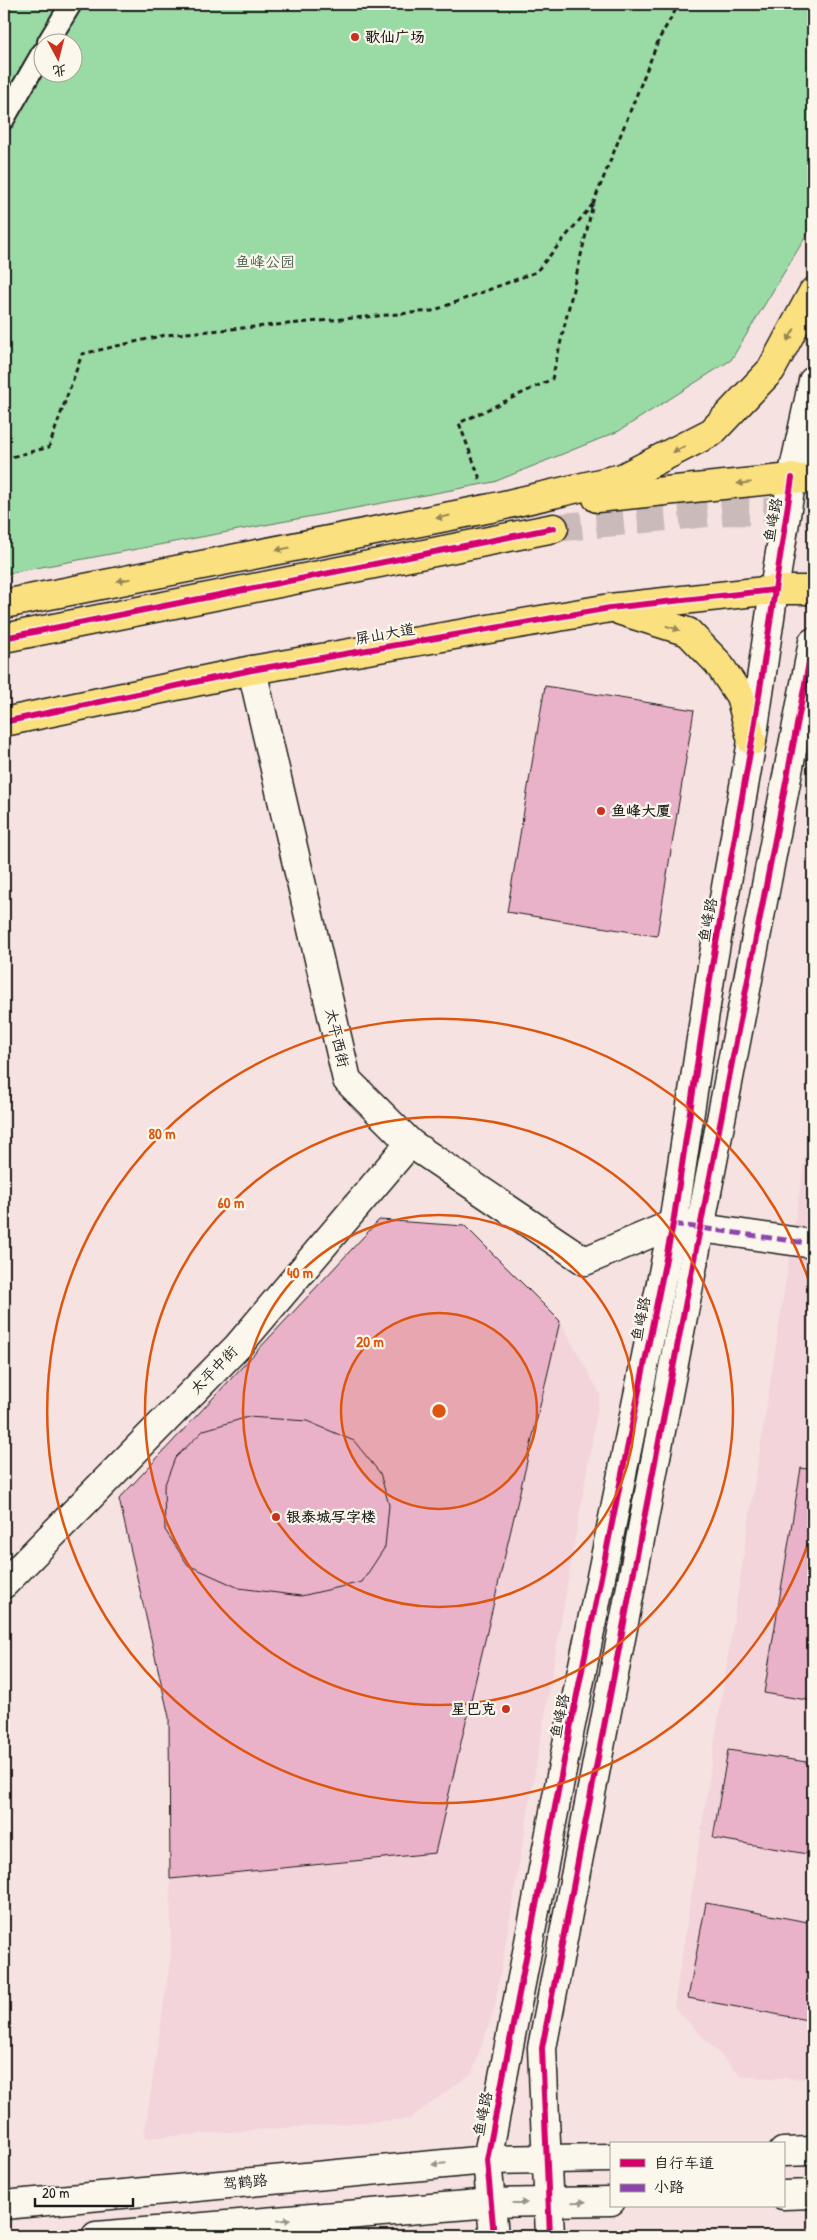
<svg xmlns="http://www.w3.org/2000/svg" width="817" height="2240" font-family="'Patrick Hand','LXGW WenKai TC',sans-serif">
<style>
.built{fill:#f2d4da}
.green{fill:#9adaa4;stroke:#5b7b60;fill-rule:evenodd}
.building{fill:#eab2c8;stroke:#1c1c1c}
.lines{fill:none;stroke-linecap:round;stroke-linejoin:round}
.primary-tunnel{stroke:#cababa;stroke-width:28;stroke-dasharray:28 14;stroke-linecap:butt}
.lane-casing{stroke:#1c1c1c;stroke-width:24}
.street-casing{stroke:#1c1c1c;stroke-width:31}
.secondary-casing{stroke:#1c1c1c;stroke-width:31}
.primary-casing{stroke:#1c1c1c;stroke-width:31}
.path{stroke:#1c1c1c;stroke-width:3;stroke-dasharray:5 4;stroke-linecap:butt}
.lane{stroke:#fbf7ec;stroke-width:20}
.street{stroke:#fbf7ec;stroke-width:28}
.secondary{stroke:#fbf7ec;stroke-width:28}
.primary{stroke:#fbe080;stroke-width:28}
.quiet{stroke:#8e44ad;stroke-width:5;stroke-dasharray:10 5;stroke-linecap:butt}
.cycleway-casing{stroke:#fbf7ec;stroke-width:9}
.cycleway{stroke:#d6006c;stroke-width:6}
.oneway{fill:#978853}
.oneway2{fill:#97948e}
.ring{fill:none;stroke:#de560d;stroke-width:2.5}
.poi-dot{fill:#c8321e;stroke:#fbf7ec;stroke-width:2}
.labels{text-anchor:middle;stroke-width:4.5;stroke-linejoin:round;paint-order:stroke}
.poi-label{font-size:15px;font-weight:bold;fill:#1c1c1c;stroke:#fbf7ec;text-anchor:start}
.park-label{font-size:15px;fill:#485e4c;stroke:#fbf7ec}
.street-label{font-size:15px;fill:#1c1c1c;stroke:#fbf7ec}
.centre{fill:#de560d;stroke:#fbf7ec;stroke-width:2.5}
.ring-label{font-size:15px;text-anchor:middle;font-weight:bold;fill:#de560d;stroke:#fbf7ec;stroke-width:4.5;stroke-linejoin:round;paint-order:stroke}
</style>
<rect width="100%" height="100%" fill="#f6e2e1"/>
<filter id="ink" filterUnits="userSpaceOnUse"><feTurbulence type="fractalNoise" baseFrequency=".02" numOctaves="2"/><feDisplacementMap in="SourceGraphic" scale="10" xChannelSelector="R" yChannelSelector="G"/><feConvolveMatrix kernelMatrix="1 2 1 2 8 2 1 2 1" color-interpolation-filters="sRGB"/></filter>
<g filter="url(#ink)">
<g class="built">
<polygon points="813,1105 813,2079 742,2077 674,2007"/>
<polygon points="379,1220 465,1226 560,1321 600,1394 494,2010 472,2073 409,2119 144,2138 171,1955 169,1717 119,1499"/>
</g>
<path class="green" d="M4,4H813V209L808,233L731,360L619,431L494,482L4,574ZM42,42H72V72H42Z"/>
<g class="building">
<polygon points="545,686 694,710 657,936 507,912"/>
<polygon points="379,1220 465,1226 560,1321 435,1853 170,1879 169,1717 119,1499"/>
<polygon points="248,1417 307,1421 354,1441 380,1473 389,1505 385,1547 362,1582 301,1596 239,1588 188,1565 165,1530 164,1487 175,1458 204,1430"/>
<polygon points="801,1468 813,1470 813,1701 764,1693"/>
<polygon points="728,1750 813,1763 813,1855 713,1838"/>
<polygon points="706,1903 813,1923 813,2021 688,1998"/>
</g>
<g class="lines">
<polyline class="primary-tunnel" points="554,528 728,511 813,513"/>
<defs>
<g id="lane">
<polyline points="48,42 71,4"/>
<polyline points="4,119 42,53"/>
</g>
<g id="street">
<polyline points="252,670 347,1080 410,1143 585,1261 673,1224 813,1244"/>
<polyline points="4,1584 238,1346 410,1143"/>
</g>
<g id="secondary">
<polyline points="783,2152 813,2151"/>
<polyline points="783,2195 813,2194"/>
<polyline points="4,2205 487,2160 611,2158"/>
<polyline points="96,2236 491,2203 611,2201"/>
<polyline points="494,2236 487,2160 570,1729 673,1224 712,966 752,741 774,590 792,478 813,381"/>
<polyline points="550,2236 542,2048 813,642"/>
</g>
<g id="primary">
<polyline points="597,498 792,478 813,480"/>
<polyline points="4,604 491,508 622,478 712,432 771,370 813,292"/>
<polyline points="621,611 688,632 718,663 740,696 752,741"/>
<polyline points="4,638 554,528"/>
<polyline points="4,722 252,670 610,608 774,590 813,590"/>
</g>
</defs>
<use href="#lane" class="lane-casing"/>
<use href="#street" class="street-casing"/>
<use href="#secondary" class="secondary-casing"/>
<use href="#primary" class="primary-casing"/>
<g class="path">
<polyline points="4,459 49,447 82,354 165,335 432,311 536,272 593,204"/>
<polyline points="480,479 459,423 552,379 593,204 659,39 679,4"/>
</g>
<use href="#lane" class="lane"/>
<use href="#street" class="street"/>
<use href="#secondary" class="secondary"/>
<use href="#primary" class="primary"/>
<polyline class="quiet" points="673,1224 813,1244"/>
<defs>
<g id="cycleway">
<polyline points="4,638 554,528"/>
<polyline points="4,722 252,670 610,608 774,590"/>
<polyline points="494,2236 487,2160 570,1729 673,1224 712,966 752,741 792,478"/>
<polyline points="550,2236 542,2048 813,642"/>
</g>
</defs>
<use href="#cycleway" class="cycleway-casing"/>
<use href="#cycleway" class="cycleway"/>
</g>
<defs><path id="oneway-solid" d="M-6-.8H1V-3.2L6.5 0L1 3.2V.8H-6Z" transform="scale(1.25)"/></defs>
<g class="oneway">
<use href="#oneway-solid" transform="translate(791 335) rotate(120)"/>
<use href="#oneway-solid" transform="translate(679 449) rotate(153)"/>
<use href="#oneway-solid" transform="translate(744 483) rotate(174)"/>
<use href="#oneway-solid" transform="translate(443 517) rotate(169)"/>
<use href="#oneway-solid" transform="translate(283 549) rotate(169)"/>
<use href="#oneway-solid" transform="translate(124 580) rotate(169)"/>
<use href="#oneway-solid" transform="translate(673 628) rotate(17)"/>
</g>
<g class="oneway2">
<use href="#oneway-solid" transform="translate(439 2164) rotate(175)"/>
<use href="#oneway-solid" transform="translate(579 2202) rotate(-2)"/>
<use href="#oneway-solid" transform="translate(520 2203)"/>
<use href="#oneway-solid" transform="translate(284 2220) rotate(-5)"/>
</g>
</g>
<circle cx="439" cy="1411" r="98" fill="#de560d" fill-opacity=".12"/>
<g class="ring">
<circle cx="439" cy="1411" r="98"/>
<circle cx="439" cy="1411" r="196"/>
<circle cx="439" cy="1411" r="294"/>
<path d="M813 1529A392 392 0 1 1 813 1293"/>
</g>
<g class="poi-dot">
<circle cx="355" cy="37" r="5"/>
<circle cx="601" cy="811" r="5"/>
<circle cx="276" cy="1517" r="5"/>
<circle cx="506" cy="1709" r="5"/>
</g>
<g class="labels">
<g class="poi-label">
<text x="365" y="42">歌仙广场</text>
<text x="611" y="816">鱼峰大厦</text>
<text x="286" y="1522">银泰城写字楼</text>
<text x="496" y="1714" text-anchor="end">星巴克</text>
</g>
<g class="park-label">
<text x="265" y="267">鱼峰公园</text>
</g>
<g class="street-label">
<text transform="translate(773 520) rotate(-80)" y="5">鱼峰路</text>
<text transform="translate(385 634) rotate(-10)" y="5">屏山大道</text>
<text transform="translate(708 920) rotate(-80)" y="5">鱼峰路</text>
<text transform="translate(337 1038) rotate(77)" y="5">太平西街</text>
<text transform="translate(641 1319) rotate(-79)" y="5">鱼峰路</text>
<text transform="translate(214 1370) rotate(-46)" y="5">太平中街</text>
<text transform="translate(560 1716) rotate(-79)" y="5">鱼峰路</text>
<text transform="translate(483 2114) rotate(-79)" y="5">鱼峰路</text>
<text transform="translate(245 2182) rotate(-5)" y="5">驾鹤路</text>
</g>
</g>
<circle cx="439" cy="1411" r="8" class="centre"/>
<g class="ring-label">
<text x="162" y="1139">80 m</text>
<text x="231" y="1208">60 m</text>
<text x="300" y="1278">40 m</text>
<text x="370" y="1347">20 m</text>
</g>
<rect width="817" height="2240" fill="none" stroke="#fbf7ec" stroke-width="20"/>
<rect x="10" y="10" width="797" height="2220" fill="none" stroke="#1c1c1c" stroke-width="2" filter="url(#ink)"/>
<rect x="610" y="2142" width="175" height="65" fill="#fbf7ec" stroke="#a29f99"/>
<rect x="620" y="2159" width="25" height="8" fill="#d6006c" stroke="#a29f99"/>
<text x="654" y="2168" font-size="15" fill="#1c1c1c">自行车道</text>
<rect x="620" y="2184" width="25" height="8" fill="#8e44ad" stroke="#a29f99"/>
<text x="654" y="2192" font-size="15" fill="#1c1c1c">小路</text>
<g transform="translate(58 58) rotate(173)"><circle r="24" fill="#fbf7ec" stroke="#a29f99"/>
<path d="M0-4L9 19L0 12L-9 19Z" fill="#c8321e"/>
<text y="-8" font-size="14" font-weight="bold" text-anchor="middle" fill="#1c1c1c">北</text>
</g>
<path d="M35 2198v8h98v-8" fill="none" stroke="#1c1c1c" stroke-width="2.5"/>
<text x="42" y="2198" font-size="15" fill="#1c1c1c" stroke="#fbf7ec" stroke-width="4" paint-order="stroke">20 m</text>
</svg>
